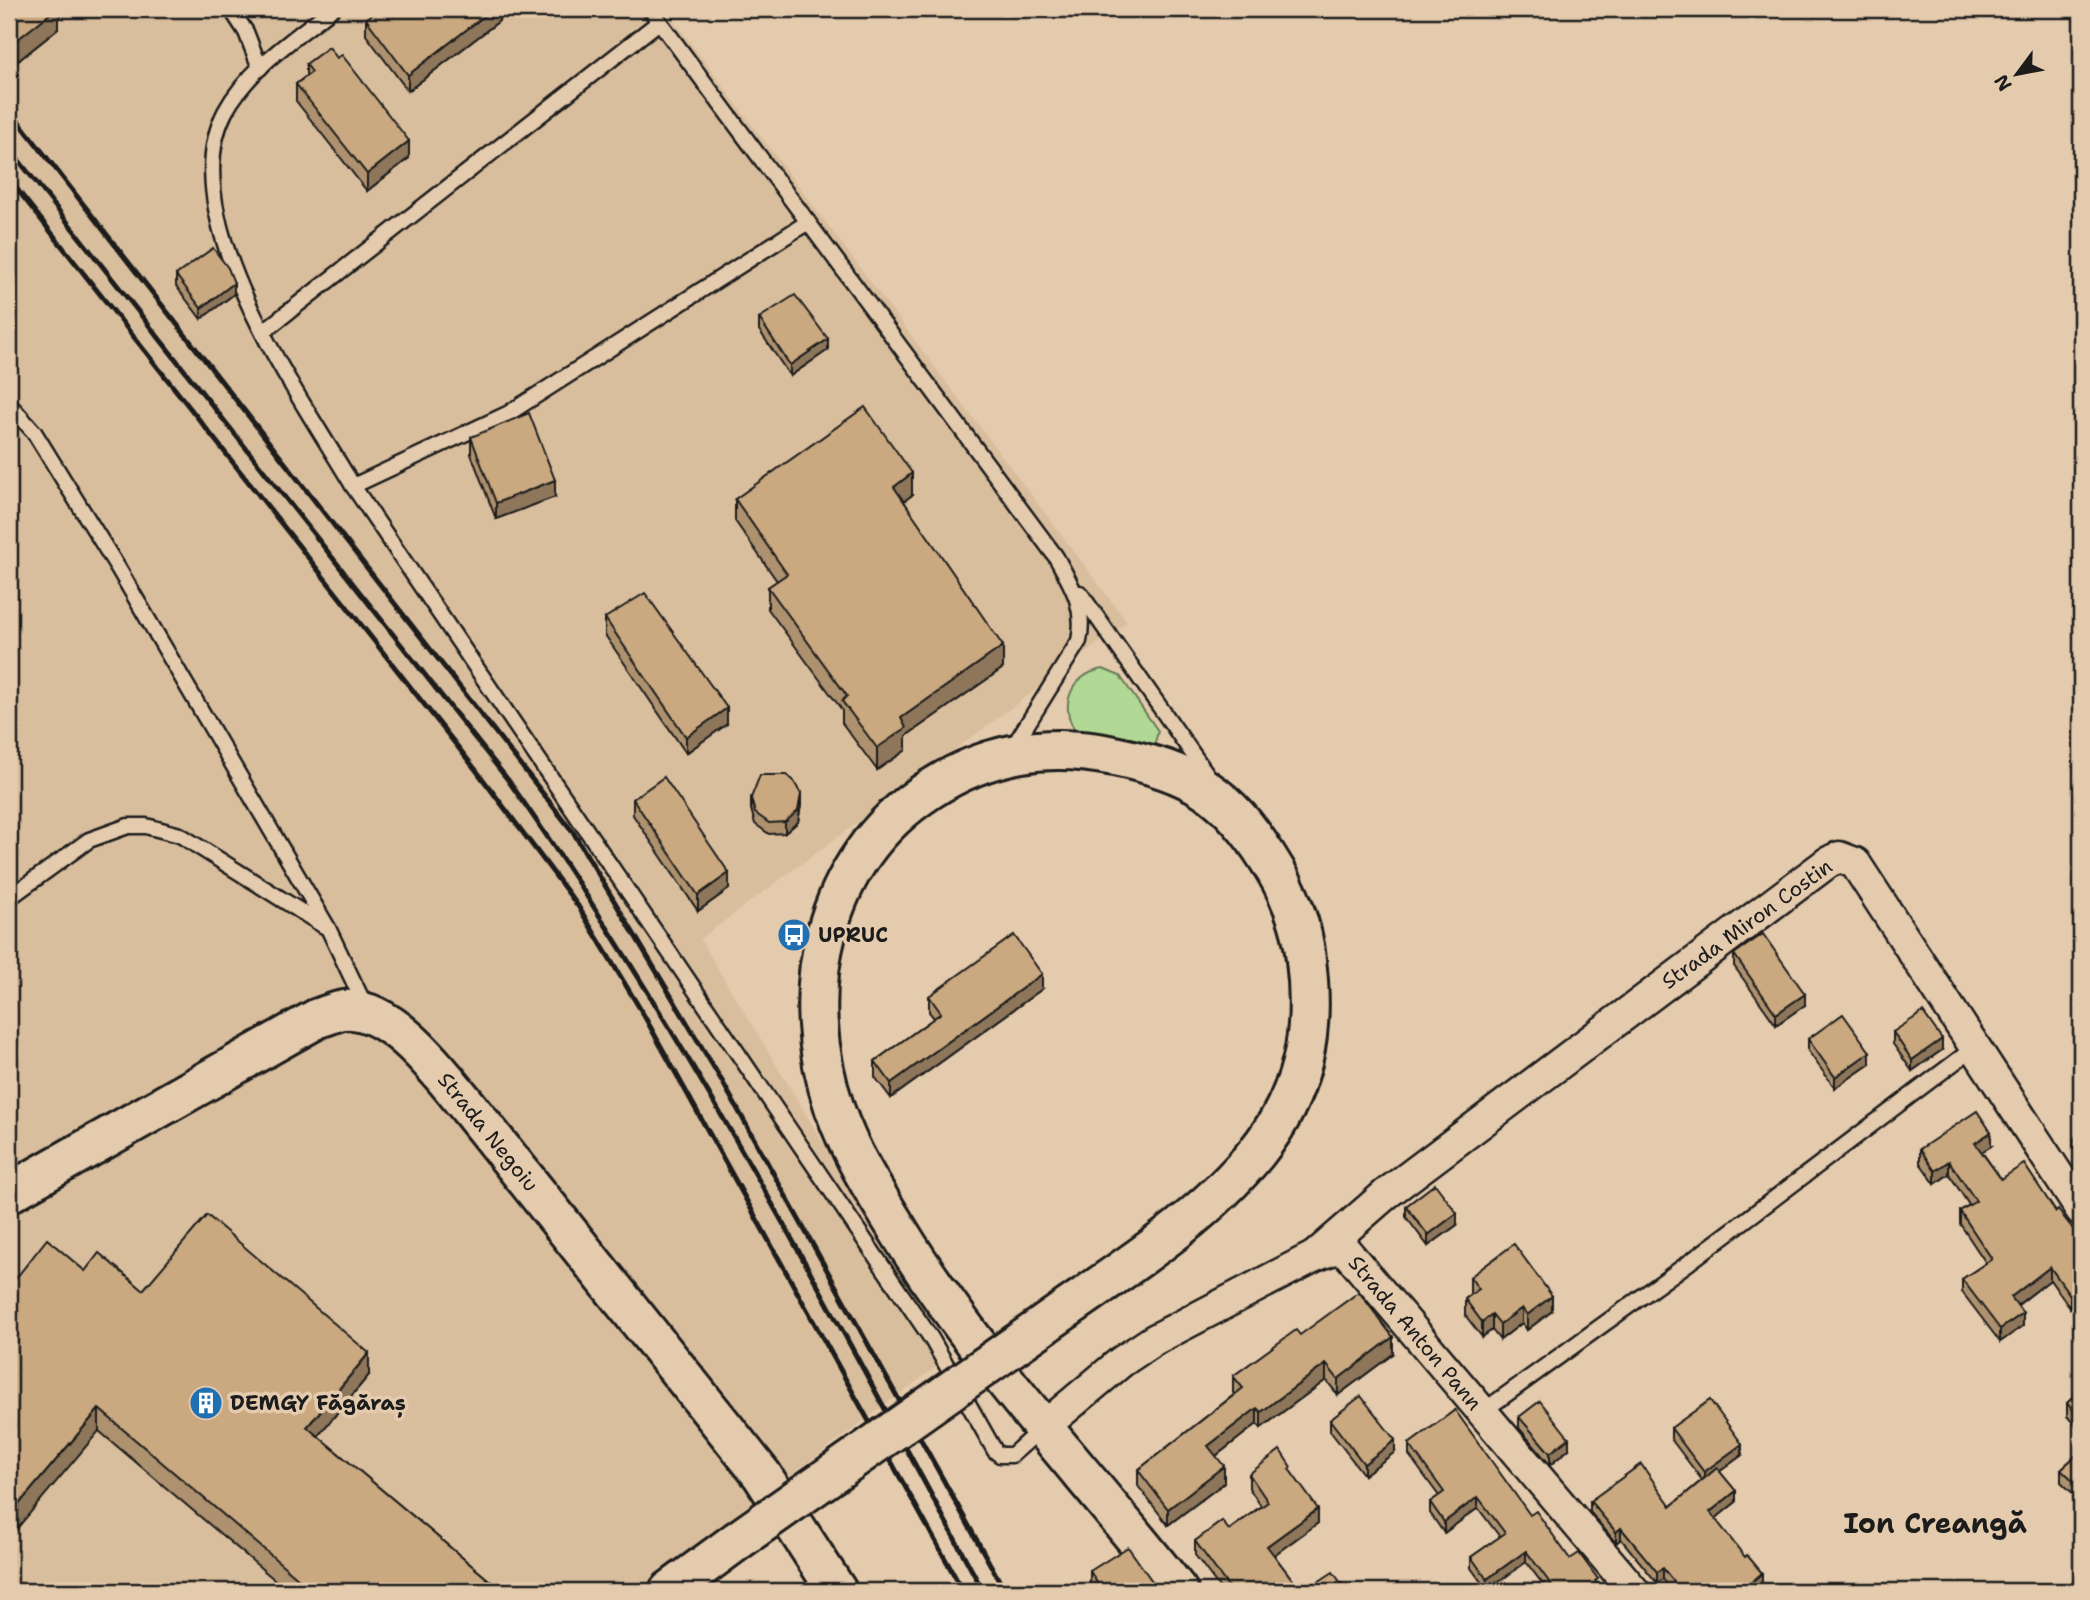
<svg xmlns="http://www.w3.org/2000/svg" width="2090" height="1600" font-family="'Shantell Sans',sans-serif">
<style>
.built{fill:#d9be9d}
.green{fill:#b1d895;stroke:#667a58;stroke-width:2}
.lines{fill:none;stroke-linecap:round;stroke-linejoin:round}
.lane-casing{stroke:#1c1c1c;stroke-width:19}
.street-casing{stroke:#1c1c1c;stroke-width:35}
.secondary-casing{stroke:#1c1c1c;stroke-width:44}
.lane{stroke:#e5cbad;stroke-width:14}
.street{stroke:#e5cbad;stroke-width:30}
.secondary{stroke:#e5cbad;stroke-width:38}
.rail{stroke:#1c1c1c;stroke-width:5}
.secondary-bridge-casing{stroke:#1c1c1c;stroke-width:44;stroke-linecap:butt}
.secondary-bridge{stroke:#e5cbad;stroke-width:38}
.wall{fill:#ae916e;stroke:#1c1c1c;stroke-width:2}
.shaded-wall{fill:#8d765a;stroke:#1c1c1c;stroke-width:2}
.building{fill:#caa980;stroke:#1c1c1c;stroke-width:2}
.labels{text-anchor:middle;stroke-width:7;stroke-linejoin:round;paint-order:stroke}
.street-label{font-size:21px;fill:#1c1c1c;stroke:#e5cbad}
.poi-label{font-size:21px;font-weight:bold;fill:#1c1c1c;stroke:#e5cbad;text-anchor:start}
.district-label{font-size:28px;font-weight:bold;fill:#1c1c1c;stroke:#e5cbad}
</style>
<rect width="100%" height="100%" fill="#e5cbad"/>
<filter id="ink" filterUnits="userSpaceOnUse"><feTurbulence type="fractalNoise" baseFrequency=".0143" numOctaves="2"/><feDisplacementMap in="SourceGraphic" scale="14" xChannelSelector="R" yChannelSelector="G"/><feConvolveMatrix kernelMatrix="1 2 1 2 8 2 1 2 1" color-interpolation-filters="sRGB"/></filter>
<g filter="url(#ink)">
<polygon class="built" points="9,9 665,9 1127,622 700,939 952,1355 738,1515 649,1591 9,1591"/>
<path class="green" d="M1103,669L1120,676L1158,731L1155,743L1149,746L1078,734C1057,709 1070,674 1103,669Z"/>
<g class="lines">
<defs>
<g id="lane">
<polyline points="231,9 246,32 260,68"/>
<path d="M332,9C295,38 248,69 225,112C171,217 300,396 353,486L931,1338L995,1451L1000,1455H1012L1041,1429"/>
<path d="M650,9L1056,557C1072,586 1086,607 1079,641L1013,747"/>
<polyline points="264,331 659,22"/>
<polyline points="9,404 34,432 118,568 328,928 367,1010"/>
<polyline points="353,486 509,413 808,222"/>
<polyline points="1080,593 1211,780"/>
<polyline points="9,898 89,840 128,826 146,826 180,835 324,926"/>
<polyline points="1482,1412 1687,1264 1975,1047"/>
</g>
<g id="street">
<polyline points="1315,1256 1386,1194 1827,863 1839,857 1855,863 2081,1210"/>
<polyline points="1041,1429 1121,1362 1154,1340 1315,1256 1334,1249 1346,1251 1634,1591"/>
</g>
<g id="secondary">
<path d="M9,1193L318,1018C326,1016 336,1011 344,1010C392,1006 442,1075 469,1108L762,1475L837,1591"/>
<path d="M1038,1329C1114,1274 1198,1225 1257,1152C1304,1093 1315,1032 1306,960C1303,926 1288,889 1269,860C1227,793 1192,772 1114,756C1047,742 987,752 929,790C821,861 795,992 835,1110C850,1153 874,1191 898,1230C979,1363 1083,1470 1178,1591"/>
<polyline points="669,1591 737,1541"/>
</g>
</defs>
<use href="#lane" class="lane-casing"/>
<use href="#street" class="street-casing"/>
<use href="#secondary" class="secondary-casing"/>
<use href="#lane" class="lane"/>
<use href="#street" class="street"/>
<use href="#secondary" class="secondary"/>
<g class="rail">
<polyline points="9,109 573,832 722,1081 1005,1591"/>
<path d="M9,148L508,780C688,1034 835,1317 983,1591"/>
<polyline points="9,179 476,770 578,906 642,1012 963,1591"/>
</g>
<defs>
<polyline id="secondary-bridge" points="737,1541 1038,1329"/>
</defs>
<use href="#secondary-bridge" class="secondary-bridge-casing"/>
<use href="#secondary-bridge" class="secondary-bridge"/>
</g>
<g class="wall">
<polygon points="9,9 58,18 58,29 13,65 9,59"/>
<polygon points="499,9 499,21 408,91 366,35 366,19"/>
<polygon points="337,58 409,158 367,191 296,101 296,84 306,76 306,64"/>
<polygon points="176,275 234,294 201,319 176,286"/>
<polygon points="759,318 828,350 790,376 759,330"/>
<polygon points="471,437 555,497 496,519 471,454"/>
<polygon points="912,495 904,501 1003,668 906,736 906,750 877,770 842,723 842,710 768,609 768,587 777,581 735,521 735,499"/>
<polygon points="605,618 727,724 686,753 605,635"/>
<polygon points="751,798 801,805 798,822 785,833 769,834 755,824 751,809"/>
<polygon points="633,799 729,889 698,911 633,815"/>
<polygon points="1734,954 1805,1005 1776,1025 1734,966"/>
<polygon points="1042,989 891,1098 875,1077 875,1061 934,1018 929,1012 929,996"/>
<polygon points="1893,1032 1942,1050 1912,1071 1893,1044"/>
<polygon points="1808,1039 1870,1064 1835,1088 1808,1051"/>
<polygon points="2081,1134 2081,1159 2074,1149 2074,1138"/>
<polygon points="1991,1146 1982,1152 2001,1179 2056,1212 2081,1239 2081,1300 2070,1308 2050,1280 2018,1305 2023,1326 2000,1342 1962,1292 1962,1279 1986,1263 1960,1224 1960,1211 1969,1205 1949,1174 1935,1184 1920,1163 1920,1149"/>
<polygon points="1406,1206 1457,1225 1428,1246 1406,1217"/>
<polygon points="85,1271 143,1290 369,1375 318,1436 502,1591 288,1591 99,1431"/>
<polygon points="1470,1277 1552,1311 1527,1330 1522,1323 1500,1340 1492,1330 1482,1337 1465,1315 1465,1299 1471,1295 1470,1293"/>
<polygon points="1300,1335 1393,1354 1338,1395 1326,1380 1261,1428 1257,1424 1216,1456 1224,1483 1168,1525 1138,1486 1138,1470 1235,1394 1233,1393 1233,1376"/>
<polygon points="2081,1390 2081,1432 2067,1416 2067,1403"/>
<polygon points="1519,1417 1569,1449 1550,1465 1519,1428"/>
<polygon points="1330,1420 1395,1452 1364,1475 1330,1431"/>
<polygon points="1671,1428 1742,1455 1719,1472 1736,1502 1715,1519 1762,1584 1754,1591 1672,1591 1663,1579 1657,1583 1621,1539 1616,1543 1590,1512 1590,1501 1671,1506 1702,1480 1671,1439"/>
<polygon points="1409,1444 1530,1515 1570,1559 1598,1585 1603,1591 1548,1591 1526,1562 1487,1590 1471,1568 1471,1557 1500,1537 1478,1508 1444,1533 1430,1513 1430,1502 1439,1496 1409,1455"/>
<polygon points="2081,1451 2081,1501 2061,1482 2061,1469"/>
<polygon points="1291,1473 1318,1523 1274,1555 1301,1591 1222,1591 1195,1555 1195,1541 1229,1530 1261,1506 1249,1488 1249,1474"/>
<polygon points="1090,1571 1159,1591 1092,1591 1090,1588"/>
</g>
<g class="shaded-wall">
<polygon points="53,9 70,9 58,18 58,29 13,65 13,43"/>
<polygon points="493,9 499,9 499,21 408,91 408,75"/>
<polygon points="409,141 409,158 367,191 367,174"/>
<polygon points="234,283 234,294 201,319 201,308"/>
<polygon points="828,339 828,350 790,376 790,365"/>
<polygon points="912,473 912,495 894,509 894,487"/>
<polygon points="555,480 555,497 496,519 496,503"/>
<polygon points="1003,646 1003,668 906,736 906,750 877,770 877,748 901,718"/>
<polygon points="727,708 727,724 686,753 686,737"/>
<polygon points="801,794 801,805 798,822 785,833 785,822"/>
<polygon points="729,873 729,889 698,911 698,895"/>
<polygon points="1042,974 1042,989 891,1098 891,1083"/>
<polygon points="1805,994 1805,1005 1776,1025 1776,1014"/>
<polygon points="1942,1039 1942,1050 1912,1071 1912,1060"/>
<polygon points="1870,1052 1870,1064 1835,1088 1835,1077"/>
<polygon points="1991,1132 1991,1146 1975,1156 1975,1143"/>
<polygon points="1949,1161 1949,1174 1935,1184 1935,1171"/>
<polygon points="1457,1213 1457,1225 1428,1246 1428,1235"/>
<polygon points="2050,1267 2050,1280 2011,1310 2011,1297"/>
<polygon points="2081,1286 2081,1300 2070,1308 2070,1295"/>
<polygon points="1552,1296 1552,1311 1527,1330 1527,1315"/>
<polygon points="1522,1308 1522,1323 1500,1340 1500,1324"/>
<polygon points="2023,1313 2023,1326 2000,1342 2000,1329"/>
<polygon points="1492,1314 1492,1330 1482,1337 1482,1322"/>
<polygon points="1393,1337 1393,1354 1338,1395 1338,1379"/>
<polygon points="369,1353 369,1375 307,1449 307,1427"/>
<polygon points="1326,1364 1326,1380 1261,1428 1261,1412"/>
<polygon points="1257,1408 1257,1424 1208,1462 1208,1446"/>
<polygon points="99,1409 99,1431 9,1538 9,1516"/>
<polygon points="1569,1438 1569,1449 1550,1465 1550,1453"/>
<polygon points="1395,1440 1395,1452 1364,1475 1364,1464"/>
<polygon points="1742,1444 1742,1455 1704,1483 1704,1472"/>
<polygon points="1224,1466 1224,1483 1168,1525 1168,1509"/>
<polygon points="1736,1491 1736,1502 1710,1523 1710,1512"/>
<polygon points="1478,1497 1478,1508 1444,1533 1444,1522"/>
<polygon points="1318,1509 1318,1523 1267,1560 1267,1546"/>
<polygon points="1621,1528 1621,1539 1616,1543 1616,1532"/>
<polygon points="1526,1551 1526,1562 1487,1590 1487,1579"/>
<polygon points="1663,1568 1663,1579 1657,1583 1657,1572"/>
<polygon points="1762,1573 1762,1584 1754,1591 1741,1591"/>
</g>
<g class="building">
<polygon points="9,9 56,9 13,43 9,37"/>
<polygon points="379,9 493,9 408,75 366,19"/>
<polygon points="329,47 337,58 342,55 409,141 367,174 296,84 312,72 306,64"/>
<polygon points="213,248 228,268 234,283 201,308 176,275"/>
<polygon points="795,295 828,339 790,365 759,318"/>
<polygon points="865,407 912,473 894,487 1003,646 901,718 906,728 877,748 842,701 847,696 768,587 787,574 735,499"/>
<polygon points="529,413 555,480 496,503 471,437"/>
<polygon points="645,593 727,708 686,737 605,618"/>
<polygon points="760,775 786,775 793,780 801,794 798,811 785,822 769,823 755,813 751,798"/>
<polygon points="664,777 729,873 698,895 633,799"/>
<polygon points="1763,934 1805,994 1776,1014 1734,954"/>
<polygon points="1014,935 1042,974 891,1083 875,1061 941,1013 929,996"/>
<polygon points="1923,1012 1942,1039 1912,1060 1893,1032"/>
<polygon points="1843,1014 1870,1052 1835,1077 1808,1039"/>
<polygon points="1977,1111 1991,1132 1975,1143 2001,1179 2024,1164 2056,1212 2058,1210 2081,1239 2081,1286 2070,1295 2050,1267 2011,1297 2023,1313 2000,1329 1962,1279 1992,1259 1960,1211 1976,1201 1949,1161 1935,1171 1920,1149"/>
<polygon points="2081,1134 2081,1148 2074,1138"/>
<polygon points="1435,1184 1457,1213 1428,1235 1406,1206"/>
<polygon points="207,1215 369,1353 307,1427 502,1591 313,1591 99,1409 9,1516 9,1287 47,1239 85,1271 99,1253 143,1290"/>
<polygon points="1514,1244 1552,1296 1527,1315 1522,1308 1500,1324 1492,1314 1482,1322 1465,1299 1479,1289 1470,1277"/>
<polygon points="1359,1292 1393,1337 1338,1379 1326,1364 1261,1412 1257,1408 1208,1446 1224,1466 1168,1509 1138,1470 1243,1388 1233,1376 1296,1330 1300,1335"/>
<polygon points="2081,1390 2081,1419 2067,1403"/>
<polygon points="1361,1396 1395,1440 1364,1464 1330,1420"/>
<polygon points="1710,1400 1742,1444 1704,1472 1671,1428"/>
<polygon points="1540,1401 1569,1438 1550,1453 1519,1417"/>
<polygon points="1455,1410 1530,1515 1536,1511 1570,1559 1579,1553 1598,1579 1595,1581 1603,1591 1556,1591 1526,1551 1487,1579 1471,1557 1505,1533 1478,1497 1444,1522 1430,1502 1444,1492 1409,1444"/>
<polygon points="1280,1450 1291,1467 1289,1469 1318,1509 1267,1546 1301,1591 1227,1591 1230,1589 1195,1541 1222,1521 1229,1530 1268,1502 1249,1474"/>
<polygon points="2081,1451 2081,1488 2061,1469"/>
<polygon points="1641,1464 1671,1506 1717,1468 1736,1491 1710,1512 1745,1557 1747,1555 1762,1573 1741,1591 1681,1591 1663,1568 1657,1572 1621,1528 1616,1532 1590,1501"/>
<polygon points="1128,1547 1159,1591 1102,1591 1090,1571"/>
<polygon points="1333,1572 1346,1590 1344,1591 1304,1591"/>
</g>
</g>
<defs>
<symbol id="bus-disc" viewBox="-11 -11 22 22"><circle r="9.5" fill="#1f6fb2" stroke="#e5cbad"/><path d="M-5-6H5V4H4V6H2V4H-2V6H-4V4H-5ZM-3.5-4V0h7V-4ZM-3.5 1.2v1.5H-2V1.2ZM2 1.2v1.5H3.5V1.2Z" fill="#fff"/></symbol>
<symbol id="building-disc" viewBox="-11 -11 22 22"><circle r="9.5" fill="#1f6fb2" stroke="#e5cbad"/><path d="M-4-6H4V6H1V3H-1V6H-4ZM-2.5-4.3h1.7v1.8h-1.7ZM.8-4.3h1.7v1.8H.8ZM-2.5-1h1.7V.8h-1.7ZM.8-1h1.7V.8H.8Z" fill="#fff"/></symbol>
</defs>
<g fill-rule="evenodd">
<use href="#bus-disc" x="775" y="916" width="38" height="38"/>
<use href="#building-disc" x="187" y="1384" width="38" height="38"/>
</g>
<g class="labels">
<g class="street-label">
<text transform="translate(1747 924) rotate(-36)" y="7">Strada Miron Costin</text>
<text transform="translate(488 1132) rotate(51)" y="7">Strada Negoiu</text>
<text transform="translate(1415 1333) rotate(50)" y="7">Strada Anton Pann</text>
</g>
<g class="poi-label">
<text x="818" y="942">UPRUC</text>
<text x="230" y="1410">DEMGY Făgăraș</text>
</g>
<g class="district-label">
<text x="1935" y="1533">Ion Creangă</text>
</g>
</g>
<rect width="2090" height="1600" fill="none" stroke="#e5cbad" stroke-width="35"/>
<rect x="18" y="18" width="2055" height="1565" fill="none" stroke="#1c1c1c" stroke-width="2.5" filter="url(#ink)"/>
<g transform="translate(2017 74) rotate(238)" stroke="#e5cbad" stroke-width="5" paint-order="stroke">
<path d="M0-5L12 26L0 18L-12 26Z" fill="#1c1c1c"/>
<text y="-10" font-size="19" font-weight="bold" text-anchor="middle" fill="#1c1c1c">N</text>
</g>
</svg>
